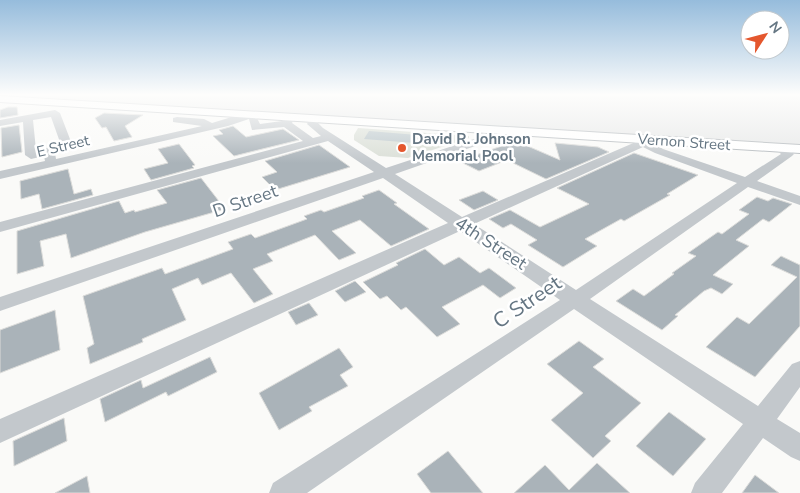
<svg xmlns="http://www.w3.org/2000/svg" width="800" height="493" font-family="'Nunito Sans',sans-serif">
<style>
.built{fill:#e8e9e9}
.green{fill:#dadfd7}
.water{fill:#bbc7cb}
.building{fill:#aab3b9;stroke:#dcdcda}
.lines{fill:none;stroke-linecap:round;stroke-linejoin:round}
.major-casing{stroke:#b5babe;stroke-width:2}
.minor{fill:#c3c8cc;fill-rule:evenodd}
.major{fill:#fff;fill-rule:evenodd}
.poi-dot{fill:#e4572e;stroke:#fff;stroke-width:2}
.labels{text-anchor:middle;stroke-width:5;stroke-linejoin:round;paint-order:stroke}
.far-poi-label{font-size:15px;font-weight:bold;fill:#657683;stroke:#fff;text-anchor:start}
.far-street-label{font-size:15px;fill:#657683;stroke:#fff}
.street-label{font-size:18px;fill:#657683;stroke:#fff}
.near-street-label{font-size:21px;fill:#657683;stroke:#fff}
</style>
<rect width="100%" height="100%" fill="#fafaf8"/>
<polygon class="built" points="0,94 800,94 800,146 0,97"/>
<polygon class="green" points="358,128 469,136 469,138 408,158 379,156 354,140 354,135"/>
<polygon class="water" points="369,131 417,135 417,137 424,138 423,142 416,141 415,143 364,139"/>
<g class="building">
<polygon points="8,107 17,107 18,115 0,118 0,110"/>
<polygon points="104,113 143,115 125,126 132,137 114,141 106,127 102,128 95,118"/>
<polygon points="19,125 22,152 2,157 1,128"/>
<polygon points="233,126 246,137 283,129 299,140 234,156 213,136 223,134 219,130"/>
<polygon points="516,141 560,160 555,143 598,147 609,152 546,179 507,160 479,171 459,161"/>
<polygon points="179,144 195,165 192,166 194,168 151,180 144,169 168,163 158,149"/>
<polygon points="319,145 350,167 275,190 262,177 277,172 265,161"/>
<polygon points="634,153 698,175 667,194 670,195 624,221 621,219 585,239 597,246 563,267 528,245 537,240 511,224 503,228 489,219 510,210 540,227 589,204 557,188"/>
<polygon points="68,169 74,194 91,189 93,195 42,209 39,194 21,199 20,181"/>
<polygon points="201,178 225,209 145,232 71,258 66,234 40,241 44,266 17,274 17,231 119,201 125,213 134,210 135,212 167,203 157,190"/>
<polygon points="379,190 397,203 394,204 429,229 391,246 360,220 332,231 356,253 339,260 315,235 267,254 273,261 253,269 273,294 254,303 231,273 202,285 198,278 172,289 186,320 142,339 143,342 90,364 87,348 94,344 83,296 162,268 165,274 233,249 228,242 251,234 255,238 307,219 304,216 321,210 324,212 364,198 362,196"/>
<polygon points="483,191 498,200 474,210 459,200"/>
<polygon points="757,197 768,201 773,198 792,204 769,222 763,219 736,240 749,246 713,275 733,284 722,294 711,288 704,291 675,315 678,316 662,330 616,301 633,289 644,296 674,274 672,273 696,256 688,253 718,232 722,234 749,214 739,210"/>
<polygon points="425,249 444,265 459,257 480,273 489,268 516,288 500,298 483,285 442,307 460,324 437,337 406,307 401,310 387,296 380,299 363,282 398,265 396,263"/>
<polygon points="781,256 800,265 800,326 755,377 706,347 737,317 749,324 797,277 771,265"/>
<polygon points="355,281 366,292 345,302 335,291"/>
<polygon points="309,303 318,315 296,325 288,312"/>
<polygon points="55,310 60,350 0,373 0,330"/>
<polygon points="579,341 604,359 593,367 641,403 605,436 611,441 593,458 551,420 583,393 547,364"/>
<polygon points="339,348 353,367 340,375 348,386 309,407 312,411 279,430 259,393"/>
<polygon points="210,357 217,372 168,396 166,392 105,422 100,399 141,380 143,388"/>
<polygon points="669,412 706,439 673,476 636,446"/>
<polygon points="64,418 67,441 14,466 13,441"/>
<polygon points="448,451 483,493 431,493 417,474"/>
<polygon points="597,463 630,493 514,493 545,465 569,490"/>
<polygon points="755,475 779,493 742,493"/>
<polygon points="87,476 90,493 55,493"/>
</g>
<g class="lines">
<defs>
<polygon id="major" points="0,96 800,145 800,153 0,102"/>
</defs>
<use href="#major" class="major-casing"/>
<path class="minor" d="M55,110L60,113L73,147L71,149L55,153L56,159L202,126L173,122V118L177,117L204,119L212,123L248,112L253,115L251,117L257,118L260,124L282,121L286,115H294L295,117L292,123L313,138L321,136L307,124L311,117H319L320,119L318,123L323,128L386,168L492,133L493,128H501L502,135L501,137L395,174L462,217L638,141L640,137H648L650,141L663,149L745,177L781,154L775,148L777,146H785L794,154L792,156L757,181L800,196V205L748,187L590,299L758,406L792,364L800,361V387L777,419L800,433V461L791,457L763,438L722,493H691L695,483L743,424L574,309L307,493H269L273,483L560,300L460,231L0,443V419L448,223L383,178L0,311V297L374,172L328,141L0,232V222L303,141L284,127L252,130L249,119L228,126L0,179V171L45,161L44,156L31,159L25,155L23,122L0,126V120ZM51,117L61,145L36,150L33,120ZM643,147L655,153L737,183L576,290L474,224Z"/>
<use href="#major" class="major"/>
</g>
<linearGradient id="sky" x2="0" y2="1"><stop stop-color="#96bcdc"/><stop offset="0.58" stop-color="#fdfdfc"/><stop offset="1" stop-color="#fdfdfc" stop-opacity="0"/></linearGradient>
<rect width="800" height="163" fill="url(#sky)"/>
<circle class="poi-dot" cx="402" cy="148" r="5"/>
<g class="labels">
<g class="far-poi-label">
<text x="412" y="144">David R. Johnson<tspan x="412" dy="17">Memorial Pool</tspan></text>
</g>
<g class="far-street-label">
<text transform="translate(684 142) rotate(4)" y="5">Vernon Street</text>
<text transform="translate(63 146) rotate(-13)" y="5">E Street</text>
</g>
<g class="street-label">
<text transform="translate(245 201) rotate(-19)" y="6">D Street</text>
<text transform="translate(491 243) rotate(33)" y="6">4th Street</text>
</g>
<g class="near-street-label">
<text transform="translate(527 302) rotate(-34)" y="7">C Street</text>
</g>
</g>
<g transform="translate(765 35) rotate(54)"><circle r="24" fill="#ffffff" stroke="#c1c8cd"/>
<path d="M0-4L9 19L0 12L-9 19Z" fill="#e4572e"/>
<text y="-8" font-size="14" font-weight="bold" text-anchor="middle" fill="#657683">N</text>
</g>
</svg>
